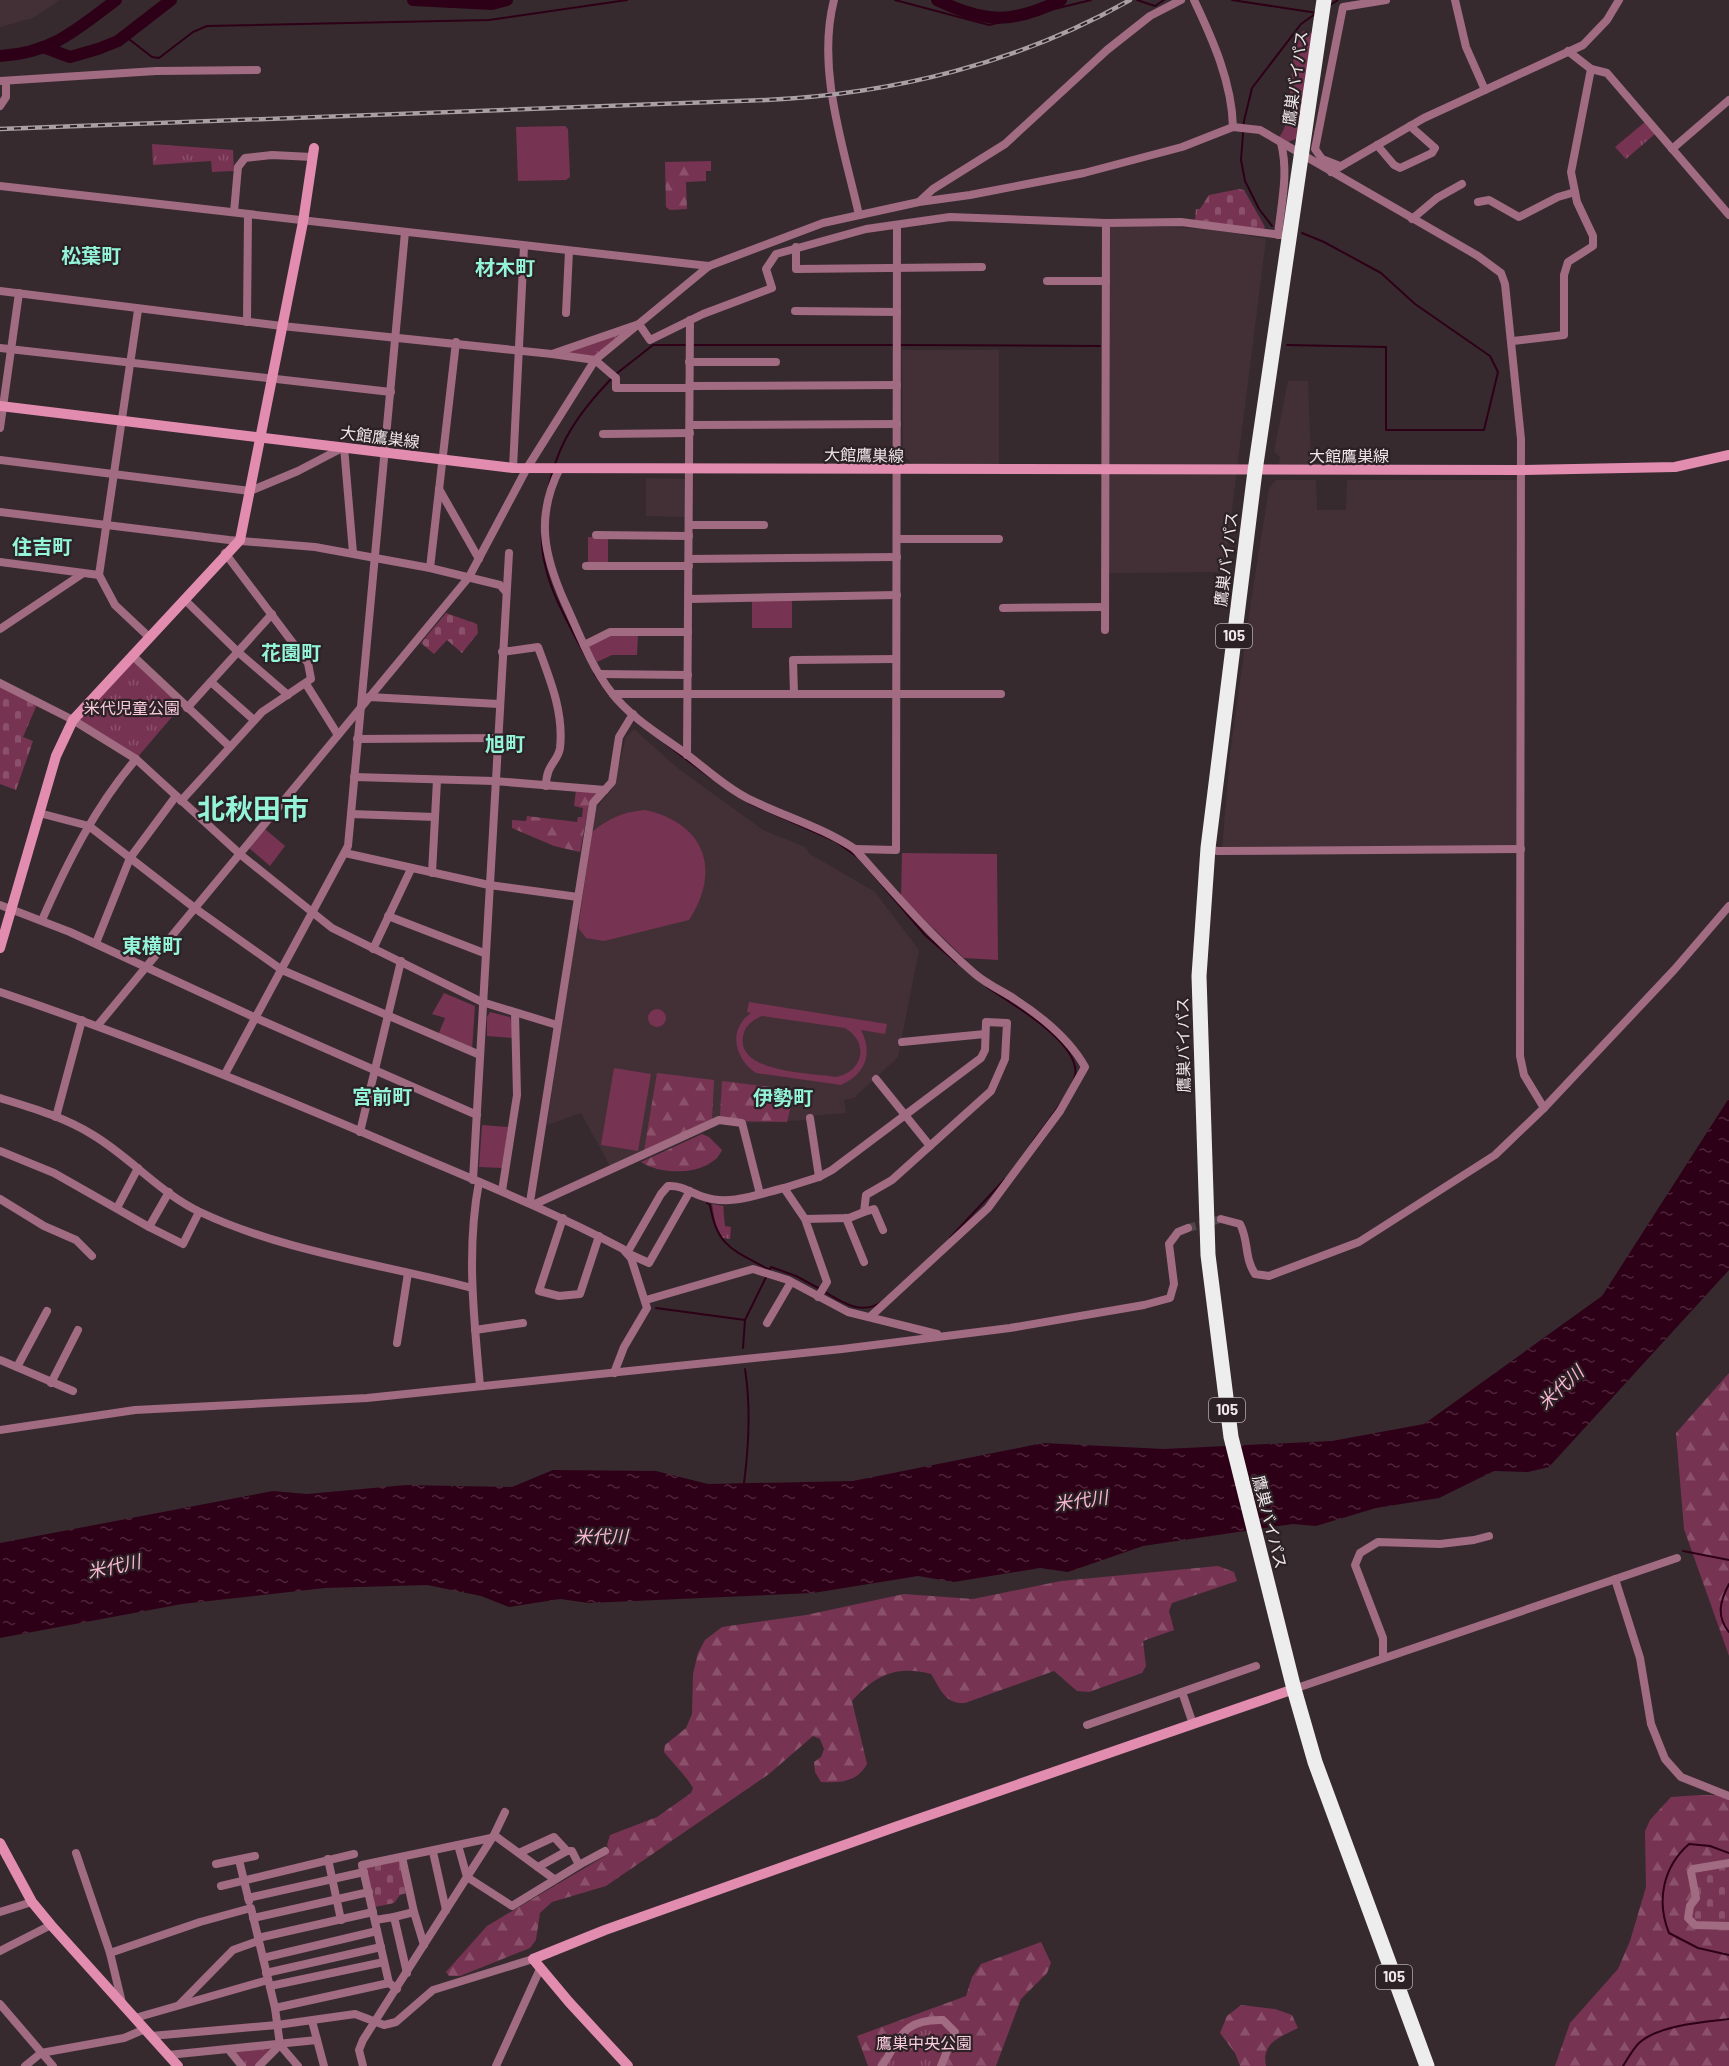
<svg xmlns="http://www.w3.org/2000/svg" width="1729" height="2066" font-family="Barlow,'Noto Sans JP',sans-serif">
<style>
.built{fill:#433037}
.grass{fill:#773352;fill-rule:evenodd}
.forest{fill:url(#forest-firs)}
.cemetery{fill:url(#cemetery-stones)}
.park{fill:url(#park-tufts)}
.water{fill:url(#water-ripples)}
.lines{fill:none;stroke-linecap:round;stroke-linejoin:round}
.stream{stroke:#2e0017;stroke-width:2}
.river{stroke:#2e0017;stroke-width:12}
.street-tunnel{stroke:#52464b;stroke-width:8;stroke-dasharray:8 4;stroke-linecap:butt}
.street{stroke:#a16b81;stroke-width:8}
.secondary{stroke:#e28cb0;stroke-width:10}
.highway{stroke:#ededed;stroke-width:15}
.rail-casing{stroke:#aaa0a4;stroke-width:4.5}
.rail{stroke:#2c2125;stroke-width:2;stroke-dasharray:7;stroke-linecap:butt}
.labels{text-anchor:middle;stroke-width:4.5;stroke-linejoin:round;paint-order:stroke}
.shield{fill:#2c2125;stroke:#b4abae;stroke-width:1.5}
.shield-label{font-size:15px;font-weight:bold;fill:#eee6e9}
.street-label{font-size:16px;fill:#eee6e9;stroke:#2c2125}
.park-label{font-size:16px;fill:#facdde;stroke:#2c2125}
.water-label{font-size:18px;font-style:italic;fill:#f9b8d1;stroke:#2c2125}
.quarter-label{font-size:20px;font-weight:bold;fill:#93f4d8;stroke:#2c2125}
.town-label{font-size:28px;font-weight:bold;fill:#93f4d8;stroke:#2c2125}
</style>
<defs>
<pattern id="forest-firs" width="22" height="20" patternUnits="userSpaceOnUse" patternTransform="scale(1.5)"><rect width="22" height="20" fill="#773352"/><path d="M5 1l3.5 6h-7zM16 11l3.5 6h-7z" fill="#8b516b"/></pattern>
<pattern id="cemetery-stones" width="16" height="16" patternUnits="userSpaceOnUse" patternTransform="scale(1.5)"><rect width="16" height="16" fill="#773352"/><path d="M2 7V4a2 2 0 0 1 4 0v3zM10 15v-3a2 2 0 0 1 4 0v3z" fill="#8b516b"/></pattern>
<pattern id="park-tufts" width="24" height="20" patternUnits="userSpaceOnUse" patternTransform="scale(1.5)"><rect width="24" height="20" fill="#773352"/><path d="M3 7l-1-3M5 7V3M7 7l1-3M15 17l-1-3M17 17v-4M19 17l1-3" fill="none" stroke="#8b516b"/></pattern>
<pattern id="water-ripples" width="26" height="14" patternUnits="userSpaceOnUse" patternTransform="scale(1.5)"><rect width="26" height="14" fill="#2e0017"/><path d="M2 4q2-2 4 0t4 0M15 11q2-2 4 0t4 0" fill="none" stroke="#4d2539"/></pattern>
</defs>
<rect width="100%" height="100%" fill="#362a2f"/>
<g class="built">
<polygon points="0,0 60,0 33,18 0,27"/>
<polygon points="1106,223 1216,230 1266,239 1224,572 1105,573"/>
<polygon points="902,350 999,350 999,464 913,464 903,455"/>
<polygon points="1288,381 1308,381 1311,464 1279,464 1280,457 1274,451"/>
<polygon points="646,478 687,479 686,517 646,516"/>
<polygon points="1276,480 1316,480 1317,510 1346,510 1347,480 1518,480 1517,844 1514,848 1222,848 1230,755 1251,601 1269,488"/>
<polygon points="634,729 675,766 763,830 805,847 810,854 875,892 919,950 898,1057 854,1098 844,1100 846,1113 808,1116 807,1120 747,1123 718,1118 611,1168 581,1113 547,1125 594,811 613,788 626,737"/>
</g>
<g class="grass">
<path d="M1303,31L1314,34L1298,138L1288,142L1279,137C1296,120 1285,57 1303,31Z"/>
<polygon points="565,126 568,129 570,177 566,180 518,181 516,127"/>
<polygon points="588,537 608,538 608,563 588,563"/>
<rect x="752" y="599" width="40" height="29"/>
<polygon points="610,635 638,635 637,655 612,655 597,662 588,646"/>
<path d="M645,810C704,823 722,869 689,920L604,941L586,938L579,929V922L592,832C609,818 623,812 645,810Z"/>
<polygon points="265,829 285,846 270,866 249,848"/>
<polygon points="902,853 997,854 998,960 964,958 901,897"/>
<polygon points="444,993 475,1006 472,1050 438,1035 445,1018 432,1014"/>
<path d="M749,1002L887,1024L885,1034L861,1030C873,1053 866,1074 841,1085L756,1073C735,1059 727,1030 751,1013L747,1012ZM762,1016L845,1028C869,1042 864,1072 836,1077C811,1073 736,1073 743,1036C745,1025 753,1020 762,1016Z"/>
<circle cx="657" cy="1018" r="9"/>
<polygon points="490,1012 510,1017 512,1024 512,1038 487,1036 487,1017"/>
<polygon points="614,1068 651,1074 638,1151 601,1145"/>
<polygon points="482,1125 508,1127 503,1168 479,1167"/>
</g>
<g class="forest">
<polygon points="711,161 711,171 706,171 706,181 686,182 687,209 670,210 666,207 665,162"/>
<polygon points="576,790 599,792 589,804 580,852 554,846 512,828 512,820 526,821 527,816 577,822 578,817 582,817 583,808 574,806"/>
<polygon points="657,1073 714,1080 712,1119 644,1151"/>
<polygon points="722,1081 795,1090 787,1122 744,1121 720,1117"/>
<path d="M702,1134L709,1137L722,1150C710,1176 662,1176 641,1162Z"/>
<polygon points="1729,1373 1729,1656 1684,1529 1676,1433"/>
<path d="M1218,1566L1234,1572L1237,1581L1172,1603L1169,1611L1174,1630L1143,1641L1146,1666L1142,1673L1089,1692L1077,1691L1054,1671L965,1703C945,1704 941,1690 931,1674C897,1665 875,1675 852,1701L867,1764C857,1782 841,1783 821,1782L815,1772L814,1762L821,1757L824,1749L820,1739L813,1736L769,1774L606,1886L552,1902L540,1913L536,1940L530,1948L460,1976H449L446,1972L487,1926L605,1856L609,1850L607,1845L610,1835L657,1817L691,1793L693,1788C685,1774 674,1765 664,1752L665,1745L686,1728L692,1714L693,1674L698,1653L705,1640L722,1627L806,1615L904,1594L973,1599L1061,1581Z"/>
<polygon points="1700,1795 1729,1795 1729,2066 1555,2066 1570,2023 1618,1969 1630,1941 1646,1887 1645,1831 1650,1820 1671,1797"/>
<polygon points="1041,1942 1051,1963 1047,1973 1021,1999 996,2066 868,2066 857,2036 966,1996 972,1977 981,1964"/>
<path d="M1241,2005L1275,2009L1292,2015L1298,2028C1281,2037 1261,2042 1266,2066H1240L1235,2053L1220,2033L1227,2016Z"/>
</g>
<g class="cemetery">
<polygon points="1239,189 1244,190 1265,227 1261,231 1195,220 1196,209 1200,209 1209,195"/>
<polygon points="446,613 477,624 478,633 462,653 447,640 434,654 421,643"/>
<polygon points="0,683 38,702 23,737 33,741 16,790 0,784"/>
<polygon points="399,1861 407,1893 400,1895 394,1903 375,1907 366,1868"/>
<polygon points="1729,1863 1729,1926 1695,1925 1688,1911 1695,1902 1691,1872"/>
</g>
<g class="park">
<polygon points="1645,122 1655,134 1626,159 1615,147"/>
<polygon points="152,144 233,150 234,171 212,172 211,161 153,165"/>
<polygon points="639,324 595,360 552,354"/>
<polygon points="132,655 183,704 136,759 73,720"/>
<polygon points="712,1204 723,1206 725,1226 731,1227 730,1239 723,1238 716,1228"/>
<polygon points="943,2020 955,2032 941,2066 882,2066 906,2030"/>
<polygon points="270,2048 273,2049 256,2066 244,2066 235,2052"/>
</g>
<polygon class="water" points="1729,1098 1729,1270 1549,1467 1528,1472 1494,1471 1439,1498 1376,1508 1316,1526 1293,1524 1143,1546 1068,1572 1040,1568 954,1582 918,1576 813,1593 589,1603 560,1599 509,1607 481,1596 427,1585 325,1588 182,1604 0,1638 0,1543 273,1491 307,1494 406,1485 512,1487 553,1470 656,1471 708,1484 853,1481 1043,1443 1164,1449 1332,1441 1424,1424 1602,1296"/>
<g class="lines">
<g class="stream">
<polyline points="895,0 989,25 1091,0"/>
<polyline points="1137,0 1155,6 1164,0"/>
<polyline points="1232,0 1317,13"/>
<polyline points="1330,5 1338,0"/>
<polyline points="125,36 152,57 159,58 193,32 207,26 489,20 627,0"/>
<polyline points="1272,226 1259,209 1245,181 1241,160 1244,121 1252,88 1301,24 1315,14"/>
<polyline points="693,345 895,345"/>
<polyline points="900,345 1100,346"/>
<polyline points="1287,345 1386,347 1386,430 1484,430 1498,372 1490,356 1415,304 1381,273 1324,242 1302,233"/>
<polyline points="616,374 653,345 688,345"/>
<path d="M555,464C566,430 588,403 612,378"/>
<polyline points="543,511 552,473"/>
<path d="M542,531C539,575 566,619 586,657"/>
<polyline points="594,673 609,695"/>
<polyline points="666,744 711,778"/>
<polyline points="749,803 835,841 859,858 925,935 957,963"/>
<path d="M987,987C1010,1003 1082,1043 1075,1076C1071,1093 1043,1127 1032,1143"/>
<path d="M707,1203L710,1205C717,1247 733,1250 768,1269"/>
<polyline points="950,1238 1005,1179"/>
<path d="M825,1292C842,1302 860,1315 880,1303"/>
<polyline points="656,1308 745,1320"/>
<polyline points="743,1348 745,1320 771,1267 796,1276 820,1289"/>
<path d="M744,1483C749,1445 751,1407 745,1369"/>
<polyline points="1683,1551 1729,1560"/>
<path d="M1729,1584C1720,1601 1716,1616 1729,1632"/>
<path d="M1729,1853L1710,1846L1689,1844C1663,1867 1656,1901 1669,1933L1698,1948L1729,1955"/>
<path d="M1623,2066C1628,2058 1633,2049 1639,2043C1659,2025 1703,2022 1729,2019"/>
</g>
<g class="river">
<polyline points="413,0 492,4 507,0"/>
<path d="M937,0C985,23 1012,24 1061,0"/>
<polyline points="43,47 70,57 98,49 118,41 171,0"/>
<path d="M0,56C52,53 76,30 116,0"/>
</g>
<polyline class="street-tunnel" points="1188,1228 1221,1219"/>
<g class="street">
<path d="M834,0C816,69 844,148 859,215"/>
<path d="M1194,0C1213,40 1232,83 1233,127"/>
<polyline points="1455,0 1466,47 1485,90"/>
<polyline points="1568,51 1591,69 1607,73 1729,215"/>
<polyline points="0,81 156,71 257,70"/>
<polyline points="0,106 6,97 6,81"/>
<polyline points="1377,145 1394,165 1400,168 1432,153 1435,148 1410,126"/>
<polyline points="1672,149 1729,100"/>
<polyline points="1340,166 1322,159 1315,149 1343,7 1386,0"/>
<polyline points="1331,172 1424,118 1583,45 1607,20 1619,0"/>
<polyline points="0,186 709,266"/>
<polyline points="920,201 933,189 1005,144 1107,50 1150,16 1181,0"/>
<polyline points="1478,202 1489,200 1519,217 1558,197 1575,192"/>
<polyline points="234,212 238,167 245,158 272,155 312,157"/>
<polyline points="1412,219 1437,198 1462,184"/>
<path d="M1278,235C1281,204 1289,174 1281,143"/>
<polyline points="796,247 796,269 982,267"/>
<polyline points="1047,281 1106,281"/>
<polyline points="0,291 282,326 552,354 595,360 616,378 616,388 689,388"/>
<polyline points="138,310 99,575 115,605 149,637"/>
<polyline points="795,311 897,312"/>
<polyline points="566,313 569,251"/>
<polyline points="247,322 248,214"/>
<polyline points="1513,341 1564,335 1564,275 1568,262 1593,246 1593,236 1577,202 1571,172 1591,69"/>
<polyline points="0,348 391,392"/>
<polyline points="552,354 639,324 650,340 703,314 772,288 766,269 776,254 866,229 950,217 1106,223 1181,222 1289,236"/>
<polyline points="689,362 776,362"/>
<polyline points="689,386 897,385"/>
<polyline points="690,425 897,424"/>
<polyline points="0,428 19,293"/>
<polyline points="603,434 690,433"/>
<polyline points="0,460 250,491 298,471 344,447 353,553"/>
<polyline points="513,468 524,246"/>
<path d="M560,468C535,517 544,556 565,603C579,633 591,666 611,692C630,717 660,735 685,753C705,768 725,787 747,798C783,816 822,827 855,849C893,892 931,936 975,974C987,984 1000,990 1013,998C1041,1016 1069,1038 1085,1067L1060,1111L988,1208L871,1316"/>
<polyline points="439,489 479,559"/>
<polyline points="0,512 229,540 315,547 430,568 500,585 506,592"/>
<polyline points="689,525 764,525"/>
<polyline points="596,535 689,536"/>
<polyline points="897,539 999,539"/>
<polyline points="689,559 897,557"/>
<polyline points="0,562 99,575"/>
<polyline points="586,566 689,566"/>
<polyline points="430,568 456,342"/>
<polyline points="184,599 238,652 288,695"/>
<polyline points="689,599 897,595"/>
<polyline points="1003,608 1105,607"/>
<polyline points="0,629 82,574"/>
<polyline points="1105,630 1106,223"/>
<polyline points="584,645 610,632 688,632"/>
<path d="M502,652L538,647C550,679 564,713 560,748C558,762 546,764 546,786"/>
<polyline points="132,655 230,747"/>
<polyline points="600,674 688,675"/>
<polyline points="211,682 254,720"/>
<polyline points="0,683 73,720 136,759 241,855 332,928 482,1002 557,1025"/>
<polyline points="306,684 338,735"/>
<polyline points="613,694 1001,694"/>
<polyline points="794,694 793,660 896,659"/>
<polyline points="369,697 499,704"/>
<polyline points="187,708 272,614"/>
<polyline points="357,739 497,738"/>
<polyline points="687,755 690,320"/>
<polyline points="354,777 494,781 605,790"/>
<polyline points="181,801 262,712 311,679 308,663 225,553"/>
<polyline points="39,813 89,826 196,909 282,970 480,1055"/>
<polyline points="351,814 435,817"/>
<polyline points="1208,848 1217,851 1521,849"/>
<polyline points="855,849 896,850 897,225"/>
<polyline points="345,853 489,885 578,897"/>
<polyline points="432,873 437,780"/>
<polyline points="0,905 70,932 256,1018 477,1115"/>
<polyline points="388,916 484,953"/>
<path d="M42,920C67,863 95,807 136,759"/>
<polyline points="96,943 130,858 176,796"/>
<polyline points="373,949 411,869"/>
<path d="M0,992C133,1037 262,1089 390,1144C469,1178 548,1209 623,1249L631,1258L647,1308L624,1347L614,1373"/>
<polyline points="98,1025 469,577 527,468 595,360 709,266 823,223 919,202 970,195 1084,173 1182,147 1233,127 1260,130 1478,256 1501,273 1505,284 1521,439 1520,1056 1524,1075 1544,1108"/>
<polyline points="902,1042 985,1034"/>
<polyline points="225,1074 348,846 405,232"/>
<polyline points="876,1079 930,1146"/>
<path d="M0,1098C32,1108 64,1117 93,1135C130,1157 160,1193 200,1212C285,1252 382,1264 472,1288"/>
<polyline points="56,1117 82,1020"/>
<polyline points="810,1118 819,1177"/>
<polyline points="360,1132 401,961"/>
<polyline points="0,1151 54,1173 149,1227 169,1192"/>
<polyline points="473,1180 509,553"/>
<path d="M479,1182C466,1250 474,1318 480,1386"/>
<polyline points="502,1191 517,1095 515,1013"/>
<path d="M690,1191L649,1263L627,1253L661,1194L668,1186C682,1185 691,1193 704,1197C730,1206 758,1194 784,1188"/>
<polyline points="0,1199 44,1226 76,1240 92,1256"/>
<polyline points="530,1202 593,803 612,782 619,737 633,714"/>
<polyline points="535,1204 719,1120 742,1123 760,1194"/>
<polyline points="117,1208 138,1168"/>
<polyline points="864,1212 874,1209 883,1230"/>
<polyline points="563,1218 539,1291 559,1296 580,1294 599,1236"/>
<polyline points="846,1218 864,1262"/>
<polyline points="805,1219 849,1218 864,1212 866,1195 892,1180 991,1091 1005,1059 1007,1023 986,1022 985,1050 981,1058 832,1170 819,1177 784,1188 805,1219 827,1282 818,1297"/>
<path d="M1221,1219L1240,1224C1249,1241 1244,1257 1255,1274L1269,1276L1359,1242L1495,1155L1544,1108L1674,970L1729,906"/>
<polyline points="149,1227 183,1244 199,1212"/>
<polyline points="646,1300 753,1269 788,1280 848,1312 937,1334"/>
<polyline points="767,1323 791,1282"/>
<polyline points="475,1330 523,1323"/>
<polyline points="397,1343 408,1273"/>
<polyline points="0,1360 73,1391"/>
<polyline points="17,1367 47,1311"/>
<polyline points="51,1383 78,1330"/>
<polyline points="0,1430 135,1410 367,1398 842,1349 1010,1328 1144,1305 1170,1298 1174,1284 1169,1244 1178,1232 1188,1228"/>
<polyline points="1615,1579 1640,1658 1651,1724 1665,1759 1681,1777 1729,1796"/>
<polyline points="1383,1658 1383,1638 1355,1565 1360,1553 1378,1542 1440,1544 1474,1540 1489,1536"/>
<polyline points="1294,1689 1677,1558"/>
<polyline points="1182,1692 1193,1724"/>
<polyline points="1087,1725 1256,1666"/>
<polyline points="505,1812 494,1835 467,1877 512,1906 579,1865 572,1851 567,1851"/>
<polyline points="494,1835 554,1879"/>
<polyline points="433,1852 446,1910"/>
<polyline points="76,1853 110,1953 122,2003"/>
<polyline points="519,1853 554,1837 567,1851 538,1867"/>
<polyline points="328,1859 341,1920"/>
<polyline points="239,1860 249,1901"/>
<polyline points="1729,1863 1693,1869 1691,1872 1696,1898 1690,1906 1688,1918 1695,1925 1729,1926"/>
<polyline points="216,1864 255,1856"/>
<polyline points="579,1865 605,1851"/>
<polyline points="221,1886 354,1854"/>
<polyline points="248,1898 364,1872"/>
<polyline points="0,1912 32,1902"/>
<polyline points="414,1912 424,1945"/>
<polyline points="394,1917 414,1912 402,1857"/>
<polyline points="253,1918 369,1892"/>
<polyline points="375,1920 394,1917 407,1973"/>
<polyline points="258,1938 373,1912"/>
<polyline points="0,1951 51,1925"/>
<polyline points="110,1953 200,1922 251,1908 275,2008 280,2045 298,2066"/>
<polyline points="263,1958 377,1931"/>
<polyline points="266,1973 381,1947"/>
<polyline points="270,1986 384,1962"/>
<polyline points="397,1989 389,1983 362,1865 491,1838"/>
<polyline points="0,2004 53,2066"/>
<polyline points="179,2005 233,1950 258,1941"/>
<polyline points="275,2008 389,1983"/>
<polyline points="135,2018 268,1980"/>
<polyline points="312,2021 324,2066"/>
<polyline points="151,2036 277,2025 355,2014 384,2025 396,2022 433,1990 533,1959"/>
<polyline points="229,2050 242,2066"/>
<polyline points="168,2055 317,2040"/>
<polyline points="25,2066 41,2053 124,2038 145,2029"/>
<polyline points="259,2066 280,2045"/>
<polyline points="363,2066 359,2050 363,2040 467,1877 458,1845"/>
<polyline points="496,2066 540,1969"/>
<path d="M882,2066C901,2037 903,2019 943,2020L955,2032L941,2066"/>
</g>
<g class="secondary">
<polyline points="0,406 513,468 1522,470 1675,467 1729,455"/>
<polyline points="0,948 56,756 73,720 240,540 303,222 314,148"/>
<polyline points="0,1843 32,1902 51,1925 178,2066"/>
<polyline points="628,2066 569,2002 533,1959 605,1930 895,1827 1294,1689"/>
</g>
<polyline class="highway" points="1324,0 1255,471 1208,848 1199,976 1208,1255 1231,1437 1294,1689 1315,1762 1427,2066"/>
<defs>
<path id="rail" d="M0,129L766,100C893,94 1019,63 1130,0"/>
</defs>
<use href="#rail" class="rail-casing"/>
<use href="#rail" class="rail"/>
</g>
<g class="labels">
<g class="shield">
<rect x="1216" y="624" width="36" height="24" rx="4.5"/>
<rect x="1209" y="1398" width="36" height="24" rx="4.5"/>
<rect x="1376" y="1965" width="36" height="24" rx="4.5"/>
</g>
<g class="shield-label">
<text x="1234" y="641">105</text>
<text x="1227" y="1415">105</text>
<text x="1394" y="1982">105</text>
</g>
<g class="street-label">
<text transform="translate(1295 78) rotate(-82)" y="6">鷹巣バイパス</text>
<text transform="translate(380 437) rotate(7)" y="6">大館鷹巣線</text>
<text transform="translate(864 455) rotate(1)" y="6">大館鷹巣線</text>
<text x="1349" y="462">大館鷹巣線</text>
<text transform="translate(1226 559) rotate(-83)" y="6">鷹巣バイパス</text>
<text transform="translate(1183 1045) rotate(-91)" y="6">鷹巣バイパス</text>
<text transform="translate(1270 1522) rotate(76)" y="6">鷹巣バイパス</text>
</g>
<g class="park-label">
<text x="132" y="714">米代児童公園</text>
<text x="924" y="2049">鷹巣中央公園</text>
</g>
<g class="water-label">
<text transform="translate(1561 1388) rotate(-43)" y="6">米代川</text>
<text transform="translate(1081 1501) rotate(-8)" y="6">米代川</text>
<text x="601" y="1543">米代川</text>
<text transform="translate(114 1567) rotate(-12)" y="6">米代川</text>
</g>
<g class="quarter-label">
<text x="91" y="263">松葉町</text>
<text x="505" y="275">材木町</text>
<text x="42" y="554">住吉町</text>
<text x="291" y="660">花園町</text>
<text x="505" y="751">旭町</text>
<text x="152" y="953">東横町</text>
<text x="382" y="1104">宮前町</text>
<text x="783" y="1105">伊勢町</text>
</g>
<g class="town-label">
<text x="253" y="819">北秋田市</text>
</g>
</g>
</svg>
